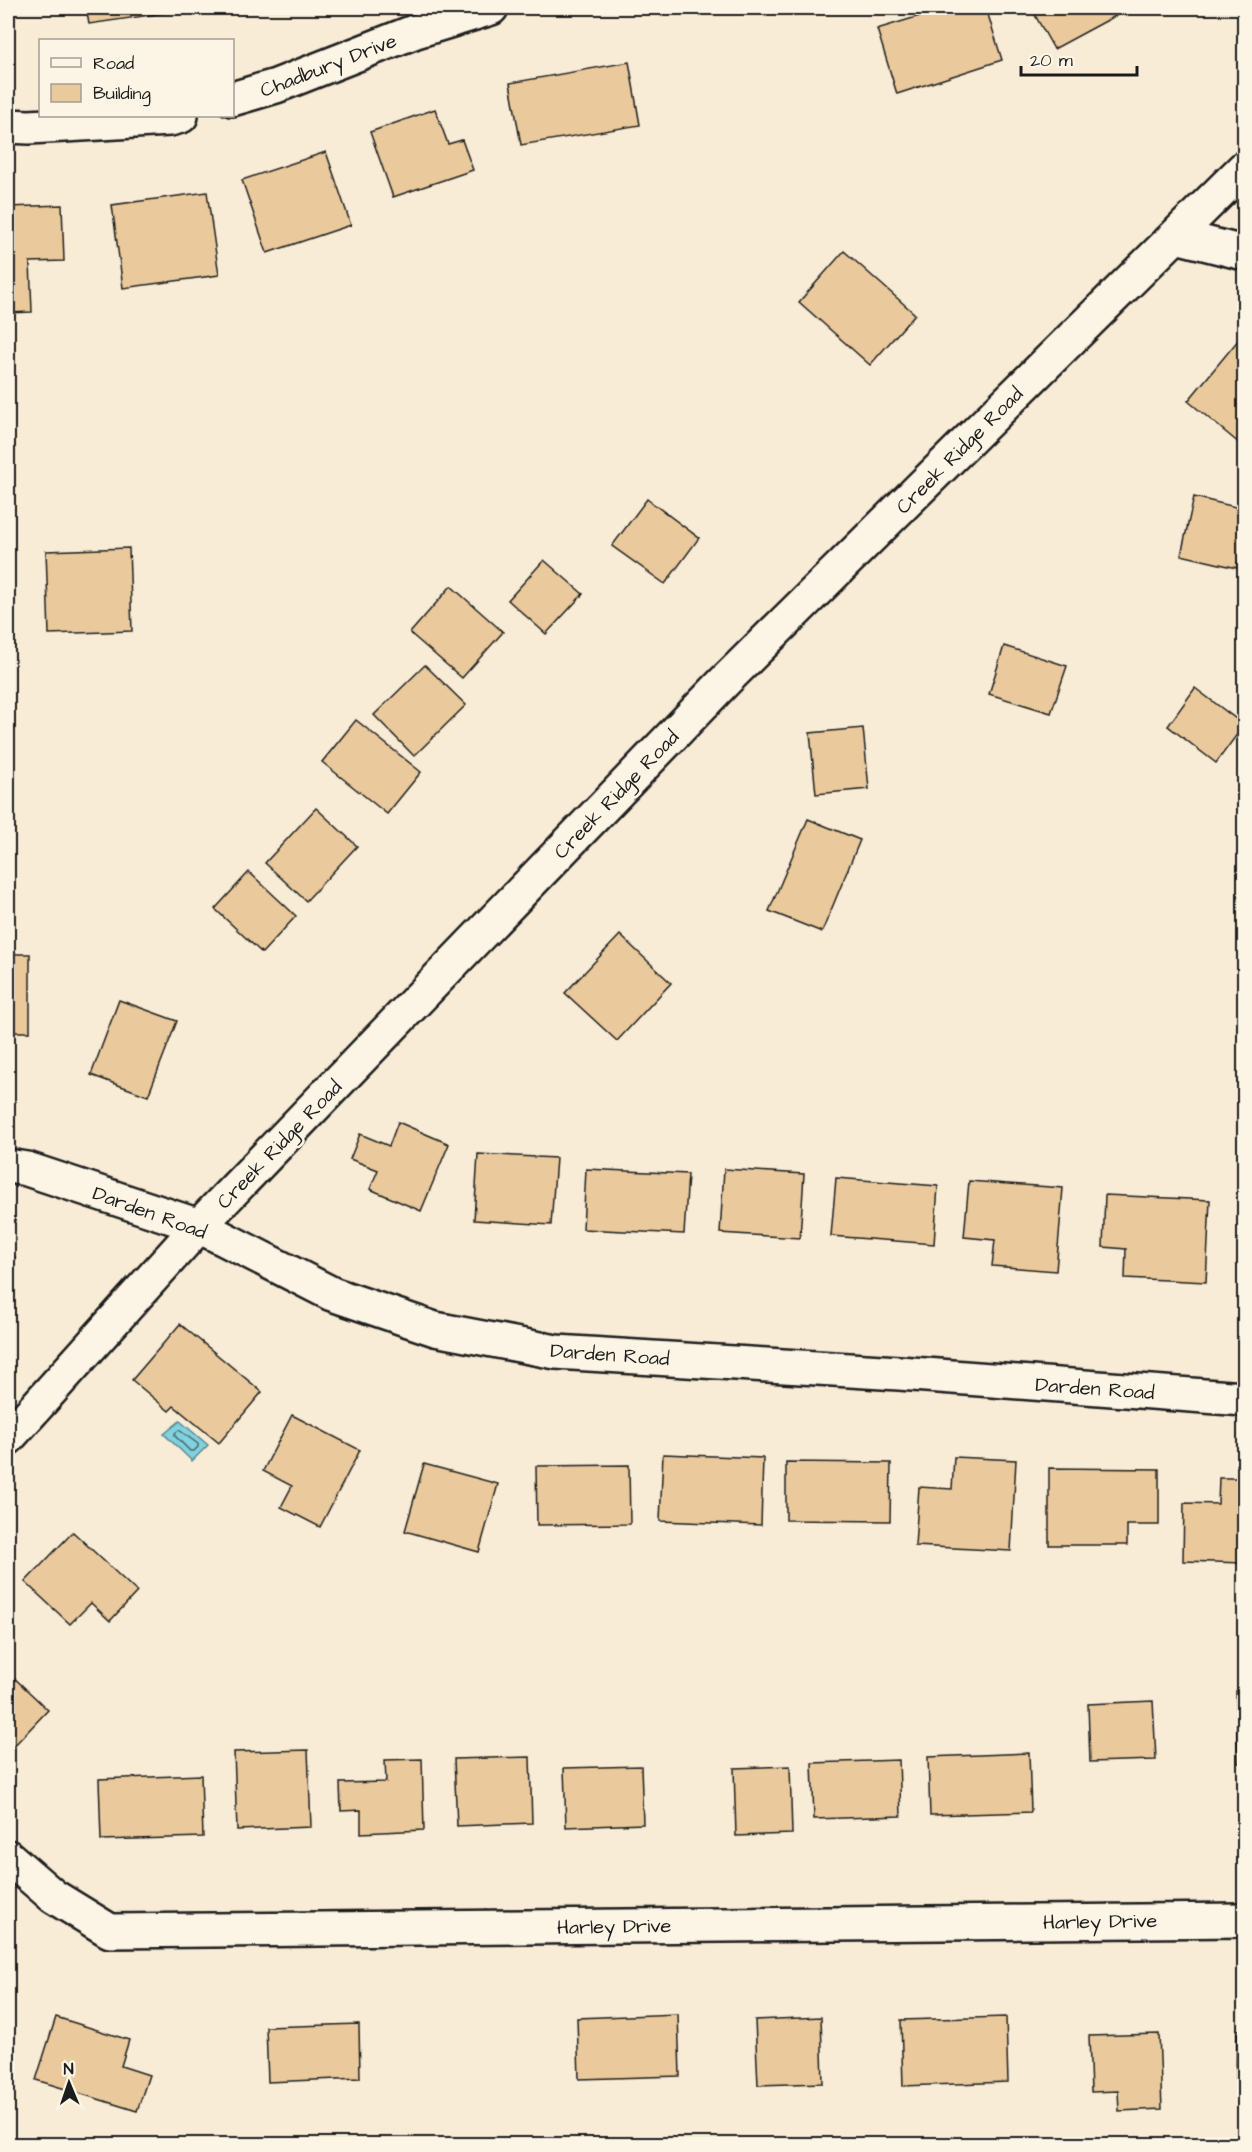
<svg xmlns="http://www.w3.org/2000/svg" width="1252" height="2152" font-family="'Architects Daughter',sans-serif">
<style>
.water{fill:#82d1de;stroke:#598990;stroke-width:1.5}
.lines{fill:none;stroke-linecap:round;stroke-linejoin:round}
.shore{stroke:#45646a;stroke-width:1.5}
.building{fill:#eaca9c;stroke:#1c1c1c;stroke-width:1.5}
.street-casing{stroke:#1c1c1c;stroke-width:38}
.secondary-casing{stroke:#1c1c1c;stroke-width:38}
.street{stroke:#fcf5e5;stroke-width:33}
.secondary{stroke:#fcf5e5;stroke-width:33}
.labels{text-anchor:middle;stroke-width:5;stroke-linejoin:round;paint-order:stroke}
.street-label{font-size:20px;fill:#1c1c1c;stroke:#fcf5e5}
</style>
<rect width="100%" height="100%" fill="#f8ecd6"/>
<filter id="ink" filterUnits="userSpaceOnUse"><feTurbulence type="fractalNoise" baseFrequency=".0167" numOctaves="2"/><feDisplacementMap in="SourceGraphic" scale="12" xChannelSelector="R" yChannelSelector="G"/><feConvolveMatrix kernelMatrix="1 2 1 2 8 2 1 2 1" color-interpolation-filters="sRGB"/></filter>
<g filter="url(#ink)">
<polygon class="water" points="180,1421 208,1445 192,1461 164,1434"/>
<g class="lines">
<polygon class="shore" points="179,1430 198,1444 198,1447 194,1451 190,1451 175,1436 175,1433"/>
</g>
<g class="building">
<polygon points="86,8 171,8 172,12 89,24"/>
<polygon points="946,8 986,8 1002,60 897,94 877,29"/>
<polygon points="1031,8 1130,8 1054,49"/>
<polygon points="629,62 640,125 521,145 510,83"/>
<polygon points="435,109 448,144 462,140 473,170 393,197 370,132"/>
<polygon points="326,152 351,225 267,253 242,180"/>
<polygon points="207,192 219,275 123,288 112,205"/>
<polygon points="62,205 64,261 30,262 32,312 8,313 8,207"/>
<polygon points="844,251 915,314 870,365 799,302"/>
<polygon points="1244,333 1244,439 1240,444 1188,401"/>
<polygon points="1194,497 1244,509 1244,538 1237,568 1181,555"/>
<polygon points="647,499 699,538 665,584 612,546"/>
<polygon points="129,548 132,631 49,634 46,551"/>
<polygon points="544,560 583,594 546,634 508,600"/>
<polygon points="451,586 503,632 462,678 410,633"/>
<polygon points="1004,646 1067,666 1051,713 989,694"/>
<polygon points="425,665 466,705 414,756 374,715"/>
<polygon points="1195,688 1244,725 1216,763 1168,726"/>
<polygon points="356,720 421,772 387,814 322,762"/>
<polygon points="863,728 869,789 816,794 810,733"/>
<polygon points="316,808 357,846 306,901 265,863"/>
<polygon points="808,819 860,840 822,932 769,911"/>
<polygon points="249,872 296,916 262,953 215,909"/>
<polygon points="620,935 671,983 617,1041 565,993"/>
<rect x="8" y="954" width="22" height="78"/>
<polygon points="119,1000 177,1021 148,1096 91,1075"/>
<polygon points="398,1122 449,1144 421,1211 370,1189 378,1170 350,1159 360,1134 389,1146"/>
<polygon points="478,1154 556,1158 551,1225 474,1220"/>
<polygon points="586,1169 688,1174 684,1234 583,1229"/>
<polygon points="724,1169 804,1174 800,1238 720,1233"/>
<polygon points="836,1178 938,1186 934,1244 831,1236"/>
<polygon points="969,1181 1063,1188 1056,1271 992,1266 995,1240 964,1237"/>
<polygon points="1105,1195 1210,1200 1206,1282 1125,1278 1126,1249 1103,1247"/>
<polygon points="8,1256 15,1257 8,1302"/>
<polygon points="180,1324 262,1392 219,1443 174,1406 169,1411 132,1380"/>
<polygon points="292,1415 360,1450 320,1527 281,1507 292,1486 263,1471"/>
<polygon points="663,1454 763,1458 761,1525 660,1521"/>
<polygon points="954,1457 1016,1460 1011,1551 915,1546 919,1487 952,1489"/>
<polygon points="786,1462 891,1463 890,1521 786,1520"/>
<polygon points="424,1464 498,1484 479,1552 405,1531"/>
<polygon points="629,1465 630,1524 537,1525 536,1466"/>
<polygon points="1049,1468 1159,1469 1159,1525 1127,1525 1127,1545 1049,1545"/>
<polygon points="1219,1478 1244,1478 1244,1563 1183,1561 1184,1503 1218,1504"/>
<polygon points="73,1532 137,1592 110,1621 91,1603 70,1624 25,1582"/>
<polygon points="8,1672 48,1710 12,1748 8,1744"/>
<polygon points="1236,1691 1244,1691 1244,1763 1238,1763"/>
<polygon points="1153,1701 1156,1760 1090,1762 1088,1704"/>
<polygon points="308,1750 311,1827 237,1830 234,1752"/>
<polygon points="1029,1753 1031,1812 930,1815 928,1757"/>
<polygon points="530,1757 532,1823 457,1826 454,1759"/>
<polygon points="422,1759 424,1830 361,1833 361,1810 341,1811 340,1783 386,1782 385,1760"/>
<polygon points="899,1760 901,1816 814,1819 812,1763"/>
<polygon points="641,1766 643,1824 566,1827 564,1768"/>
<polygon points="790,1766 792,1834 736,1836 734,1768"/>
<polygon points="201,1775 203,1837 101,1840 99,1779"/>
<polygon points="678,2014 680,2076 579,2079 577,2018"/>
<polygon points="56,2017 129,2040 121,2066 149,2075 137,2111 36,2080"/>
<polygon points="821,2017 823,2083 758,2085 755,2020"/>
<polygon points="1006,2017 1008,2082 903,2086 901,2020"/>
<polygon points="359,2024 360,2078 268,2082 266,2027"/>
<polygon points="1237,2030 1244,2030 1244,2085 1236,2085"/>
<polygon points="1159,2034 1162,2109 1119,2111 1118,2091 1091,2092 1089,2036"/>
</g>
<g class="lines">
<defs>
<g id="street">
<polyline points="232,99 276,86 416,31 491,8"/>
<polyline points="8,126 29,127 170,119 181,116"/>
<polyline points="1176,236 1244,253"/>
<polyline points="8,1166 27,1169 199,1226 332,1294 435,1329 556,1352 899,1373 1244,1399"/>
<polyline points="8,1857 53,1896 110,1931 1244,1920"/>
</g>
<polyline id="secondary" points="8,1438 199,1226 725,681 1244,168"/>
</defs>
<use href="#street" class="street-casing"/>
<use href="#secondary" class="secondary-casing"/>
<use href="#street" class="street"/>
<use href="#secondary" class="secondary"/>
</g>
</g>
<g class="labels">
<g class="street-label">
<text transform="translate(328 65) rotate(-21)" y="7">Chadbury Drive</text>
<text transform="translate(959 450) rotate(-45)" y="7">Creek Ridge Road</text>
<text transform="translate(616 794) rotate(-46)" y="7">Creek Ridge Road</text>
<text transform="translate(279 1144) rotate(-46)" y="7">Creek Ridge Road</text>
<text transform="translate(150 1212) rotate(20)" y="7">Darden Road</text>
<text transform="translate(610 1354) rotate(4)" y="7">Darden Road</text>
<text transform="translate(1095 1388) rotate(4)" y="7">Darden Road</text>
<text transform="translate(1100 1921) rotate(-1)" y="7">Harley Drive</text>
<text transform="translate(614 1926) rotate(-1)" y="7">Harley Drive</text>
</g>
</g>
<rect width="1252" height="2152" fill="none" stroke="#fcf5e5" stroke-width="30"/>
<rect x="15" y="15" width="1222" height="2122" fill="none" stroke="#1c1c1c" stroke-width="2" filter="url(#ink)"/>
<rect x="39" y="39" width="195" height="78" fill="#fcf5e5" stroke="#a29e95" stroke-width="1.5"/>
<rect x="51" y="58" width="30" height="9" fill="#fcf5e5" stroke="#a29e95" stroke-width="1.5"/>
<text x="93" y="69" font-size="18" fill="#1c1c1c">Road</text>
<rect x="51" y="84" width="30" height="18" fill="#eaca9c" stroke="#a29e95" stroke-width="1.5"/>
<text x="93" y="99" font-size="18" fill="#1c1c1c">Building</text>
<g transform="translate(69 2083) rotate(358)" stroke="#fcf5e5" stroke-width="4.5" paint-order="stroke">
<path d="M0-4.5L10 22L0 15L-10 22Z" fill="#1c1c1c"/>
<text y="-9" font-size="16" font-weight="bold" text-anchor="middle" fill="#1c1c1c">N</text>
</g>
<path d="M1021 66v9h116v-9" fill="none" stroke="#1c1c1c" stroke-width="3"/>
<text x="1030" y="66" font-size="18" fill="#1c1c1c" stroke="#fcf5e5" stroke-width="4.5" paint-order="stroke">20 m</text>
</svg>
